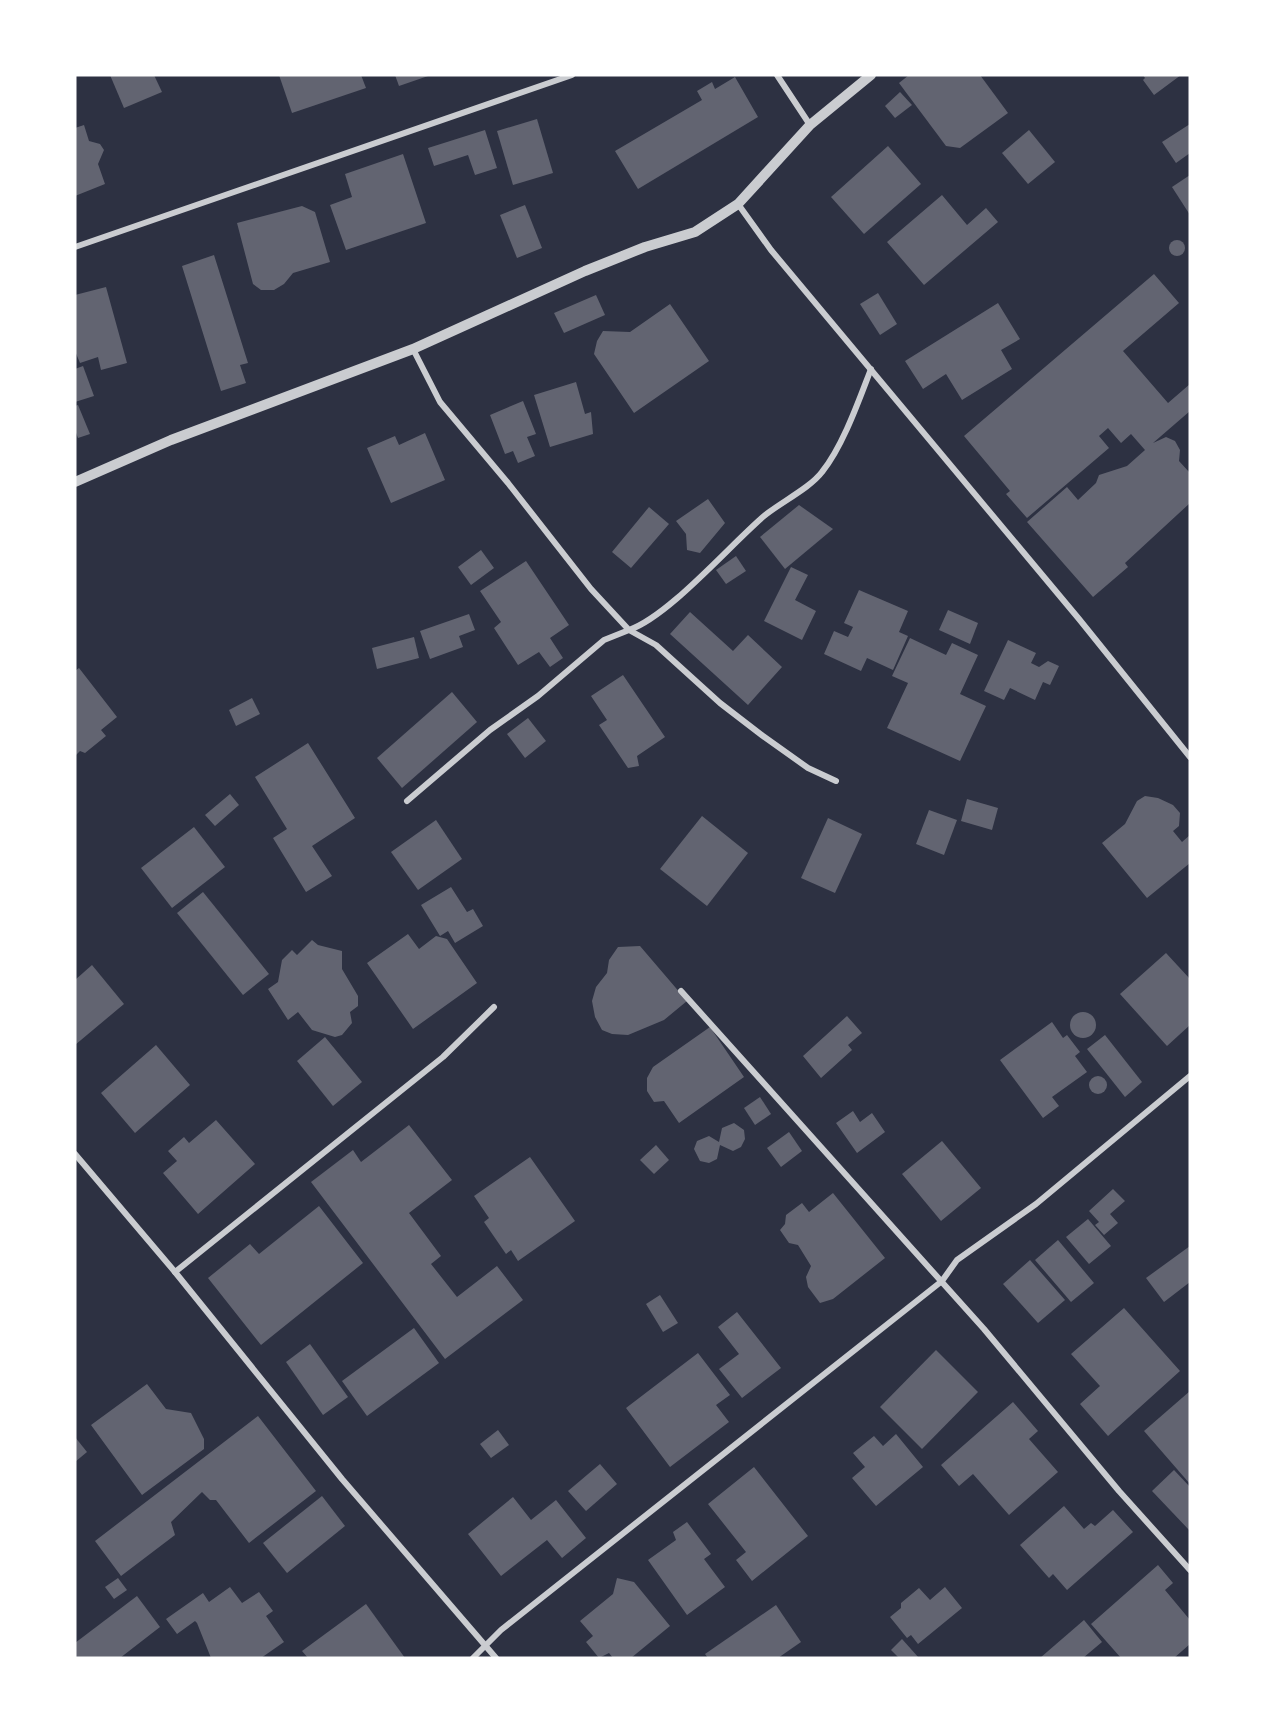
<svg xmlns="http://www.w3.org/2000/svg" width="1265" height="1733" font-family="Inter,sans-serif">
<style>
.building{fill:#626471}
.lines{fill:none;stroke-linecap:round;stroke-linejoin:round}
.minor{stroke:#caccd0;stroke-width:6}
.tertiary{stroke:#caccd0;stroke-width:10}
</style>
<rect width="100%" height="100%" fill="#2d3142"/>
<g class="building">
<polygon points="110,75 154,75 162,92 124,108"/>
<polygon points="279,75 361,75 366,88 292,113"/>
<polygon points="395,75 431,75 399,86"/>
<polygon points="909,75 980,75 1008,113 960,148 946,146 899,83"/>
<polygon points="1143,75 1181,75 1154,95 1143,80 1145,78"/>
<polygon points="735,77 758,117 638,189 615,151 702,100 697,91 712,82 715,89"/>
<polygon points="900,92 912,105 895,118 885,106"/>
<polygon points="537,119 553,173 513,185 497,131"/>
<polygon points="1190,124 1190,153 1176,163 1162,142"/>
<polygon points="84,125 89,141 100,144 104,150 98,164 105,184 75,196 75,128"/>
<polygon points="485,130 497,168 475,175 468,155 434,166 428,148"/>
<polygon points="1029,130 1055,162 1028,184 1002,153"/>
<polygon points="888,146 921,184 864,234 831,197"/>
<polygon points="403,154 426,223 346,250 330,205 352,197 345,174"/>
<polygon points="1190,175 1190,215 1172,187"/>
<polygon points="942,195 967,225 986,208 998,222 924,285 887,242"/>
<polygon points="525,205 542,248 517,258 500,215"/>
<polygon points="302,206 315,212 330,262 293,273 284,284 274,290 261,290 253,284 237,223"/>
<circle cx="1177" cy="248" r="8"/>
<polygon points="214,255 248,363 240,365 246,383 221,391 182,266"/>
<polygon points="1154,274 1179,303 1123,351 1168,403 1190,384 1190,411 1153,443 1166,437 1175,441 1180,450 1179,461 1190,473 1190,503 1125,563 1128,567 1093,597 1027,522 1067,487 1078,500 1096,483 1099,475 1127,466 1145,450 1131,434 1121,443 1108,428 1099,436 1109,448 1027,518 1006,494 1010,491 964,436"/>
<polygon points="106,287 127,363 101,370 98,357 80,363 75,351 75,295"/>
<polygon points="878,293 897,324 880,335 860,304"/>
<polygon points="596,295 605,315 564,333 554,313"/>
<polygon points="998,303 1020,339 1001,350 1012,369 962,400 946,374 923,389 905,361"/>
<polygon points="670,304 709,361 634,413 594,354 597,341 603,331 630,332"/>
<polygon points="83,366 94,396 75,402 75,369"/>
<polygon points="576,382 585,414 591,412 593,434 550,447 534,395"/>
<polygon points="523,401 536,434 527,437 535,456 518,463 513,451 505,454 490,415"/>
<polygon points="78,405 90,434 78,438 75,430 75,406"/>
<polygon points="425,433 445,480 391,503 367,448 395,436 399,445"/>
<polygon points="708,499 725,523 700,553 687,550 686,534 676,521"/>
<polygon points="799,505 833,529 785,569 760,537"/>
<polygon points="649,507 669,524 631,568 612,552"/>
<polygon points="481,550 494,568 471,585 458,567"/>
<polygon points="736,556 746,571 726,584 716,570"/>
<polygon points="526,561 569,625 550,638 563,658 550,667 539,652 518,665 494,628 501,622 480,591"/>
<polygon points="791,567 808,575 795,600 816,611 802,640 764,621"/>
<polygon points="859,590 908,611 899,632 908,636 893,670 867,658 861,671 824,654 834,631 848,637 853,627 844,623"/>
<polygon points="948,610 978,623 970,644 939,630"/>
<polygon points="690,612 733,651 748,635 782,667 748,705 670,634"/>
<polygon points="469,614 475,630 459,636 463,647 430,659 420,631"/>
<polygon points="414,637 419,658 377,669 372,648"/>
<polygon points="910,638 946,655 952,643 978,655 960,694 986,706 960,761 887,728 908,683 892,676"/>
<polygon points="1008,640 1036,653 1031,663 1039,667 1048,661 1059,666 1050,685 1043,682 1035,700 1010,688 1004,700 984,691"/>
<polygon points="79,668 117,717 101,730 106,736 85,753 80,751 75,756 75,671"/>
<polygon points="623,675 665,737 637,756 639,766 628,768 599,725 607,720 591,696"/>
<polygon points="452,692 477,722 402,788 377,758"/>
<polygon points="252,698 260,714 236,726 229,710"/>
<polygon points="528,718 546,741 525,758 507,734"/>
<polygon points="308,743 355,818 312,846 332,876 306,892 273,838 287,829 255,777"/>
<polygon points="230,794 239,805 215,826 205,815"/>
<polygon points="1145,796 1158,798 1173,805 1180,813 1179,826 1173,831 1182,842 1190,835 1190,863 1147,898 1102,843 1125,824 1137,801"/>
<polygon points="967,799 998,808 992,830 961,821"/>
<polygon points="929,810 957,820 944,855 916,844"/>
<polygon points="702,816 748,853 707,906 660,869"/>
<polygon points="828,818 862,834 835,893 801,878"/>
<polygon points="436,820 462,859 418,890 391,852"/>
<polygon points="194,827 225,867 172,908 141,868"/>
<polygon points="451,887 467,912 473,909 483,926 455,943 448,931 440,936 421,905"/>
<polygon points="203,892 269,974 243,995 177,913"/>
<polygon points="408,934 419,949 436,936 447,939 477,983 413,1029 367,963"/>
<polygon points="312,940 318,945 342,951 342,969 358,996 358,1006 350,1012 352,1023 342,1035 335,1037 312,1030 298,1012 288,1020 268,989 278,982 282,960 292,950 297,955"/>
<polygon points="640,946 687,1001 664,1020 628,1035 612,1034 602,1030 595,1017 592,1001 596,987 607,973 609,960 618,947"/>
<polygon points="1166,953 1190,979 1190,1025 1167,1046 1120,994"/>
<polygon points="92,965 124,1004 75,1045 75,980"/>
<circle cx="1083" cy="1025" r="13"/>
<polygon points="847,1016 862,1033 848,1045 852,1050 821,1078 803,1056"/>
<polygon points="1052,1022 1063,1038 1067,1035 1080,1052 1075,1056 1087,1072 1052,1097 1059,1106 1043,1118 1000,1060"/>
<polygon points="710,1027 744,1077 679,1123 664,1101 654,1102 647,1091 647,1078 653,1067"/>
<polygon points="1105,1035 1142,1082 1125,1097 1087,1049"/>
<polygon points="325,1037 362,1082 333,1106 297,1061"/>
<polygon points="156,1045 190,1085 135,1133 101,1093"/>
<circle cx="1098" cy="1085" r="9"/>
<polygon points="760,1097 771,1114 755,1125 744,1108"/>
<polygon points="853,1111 860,1122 872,1113 885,1132 857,1153 836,1123"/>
<polygon points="216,1120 255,1164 198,1214 163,1173 177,1161 168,1151 184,1137 189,1143"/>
<polygon points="734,1123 744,1130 745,1139 741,1147 733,1151 720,1145 717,1159 709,1163 700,1161 694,1149 697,1141 709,1136 719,1142 722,1128"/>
<polygon points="409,1125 452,1180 409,1213 441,1256 431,1264 457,1297 497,1266 523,1300 445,1359 311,1182 353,1150 361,1162"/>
<polygon points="789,1132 802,1151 781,1167 767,1148"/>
<polygon points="942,1141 981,1188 941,1221 902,1174"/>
<polygon points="656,1145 669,1160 654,1174 640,1160"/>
<polygon points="530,1157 575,1221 518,1261 511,1250 506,1254 484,1222 489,1218 474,1196"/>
<polygon points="1113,1189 1125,1201 1110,1214 1118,1223 1104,1235 1095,1225 1099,1222 1089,1211"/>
<polygon points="833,1193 885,1258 833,1299 820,1303 808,1287 806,1277 811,1266 798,1245 789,1243 780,1230 785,1224 786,1215 802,1203 809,1212"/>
<polygon points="319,1206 363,1263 261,1345 208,1278 250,1244 259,1254"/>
<polygon points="1088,1219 1111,1246 1089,1264 1066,1237"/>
<polygon points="1058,1240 1094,1283 1071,1302 1035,1260"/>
<polygon points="1190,1246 1190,1282 1164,1302 1146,1278"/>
<polygon points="1030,1260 1065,1300 1038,1323 1003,1284"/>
<polygon points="660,1295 678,1323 663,1332 646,1304"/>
<polygon points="1124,1308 1180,1371 1108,1436 1080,1404 1100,1386 1071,1354"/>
<polygon points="737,1312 781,1368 742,1398 719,1369 739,1354 718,1327"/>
<polygon points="414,1328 439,1363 367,1416 342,1381"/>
<polygon points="310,1344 348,1397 323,1415 286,1362"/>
<polygon points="936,1350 978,1392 922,1449 880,1407"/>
<polygon points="698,1353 730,1395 716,1405 729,1422 670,1467 626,1408"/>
<polygon points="147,1384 166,1409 191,1413 204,1439 204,1449 142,1495 91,1425"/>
<polygon points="1190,1391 1190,1484 1144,1431"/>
<polygon points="1013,1402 1038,1431 1029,1439 1058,1472 1009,1515 973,1474 959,1486 941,1465"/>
<polygon points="258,1416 316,1491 249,1543 216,1500 210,1500 202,1492 171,1522 175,1535 121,1576 95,1541"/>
<polygon points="498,1430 509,1445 491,1458 480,1444"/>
<polygon points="896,1434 923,1467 876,1506 852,1478 865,1467 853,1453 874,1436 883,1446"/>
<polygon points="75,1437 87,1452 75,1462"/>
<polygon points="600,1464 617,1484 586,1511 568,1491"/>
<polygon points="754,1467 808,1536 752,1581 736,1560 746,1552 708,1504"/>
<polygon points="1174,1470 1190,1487 1190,1531 1152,1491"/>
<polygon points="322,1496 345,1526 287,1573 263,1543"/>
<polygon points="513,1497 531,1520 556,1500 586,1538 562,1558 547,1540 501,1576 468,1534"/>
<polygon points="1064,1506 1084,1529 1091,1523 1095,1526 1113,1510 1133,1532 1067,1590 1053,1574 1049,1578 1020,1545"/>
<polygon points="687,1522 711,1554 704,1559 725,1587 687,1615 648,1560 676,1540 673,1532"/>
<polygon points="1158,1565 1173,1583 1165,1590 1190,1620 1190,1644 1174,1658 1121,1658 1091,1624"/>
<polygon points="118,1578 127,1590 114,1599 105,1587"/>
<polygon points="617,1578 634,1582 670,1626 631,1658 613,1658 609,1653 599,1658 586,1642 593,1636 580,1621 613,1594"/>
<polygon points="230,1587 242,1603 259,1592 273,1611 266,1616 284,1642 261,1658 211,1658 197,1623 195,1621 177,1634 166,1619 203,1593 209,1602"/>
<polygon points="945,1587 962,1608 918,1644 911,1635 907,1638 890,1617 901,1608 901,1603 919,1588 930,1600"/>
<polygon points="137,1596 160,1627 120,1658 75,1658 75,1643"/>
<polygon points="366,1604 405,1658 308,1658 302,1651"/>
<polygon points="776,1605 801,1642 778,1658 708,1658 705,1654"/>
<polygon points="1084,1620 1102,1642 1083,1658 1040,1658"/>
<polygon points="902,1639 919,1658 899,1658 891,1650"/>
</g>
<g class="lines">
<g class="minor">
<polyline points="777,75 810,125"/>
<polyline points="738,204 771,250 1079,619 1190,757"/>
<polyline points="75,247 572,75"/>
<path d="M413,349L440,402L508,483L591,589L629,630C669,616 729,546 764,516C781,502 810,488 822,472C843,446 859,400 871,369"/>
<polyline points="407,801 490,730 538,696 604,640 629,630 656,645 720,703 763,736 808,768 836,781"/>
<polyline points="681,991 984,1329 1119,1491 1190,1570"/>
<polyline points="75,1154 175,1272 342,1479 496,1658"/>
<polyline points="175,1272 443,1057 494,1007"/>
<polyline points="473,1658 501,1630 942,1281 957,1260 1036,1204 1190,1076"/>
</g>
<polyline class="tertiary" points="75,482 171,440 413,349 585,271 645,247 695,232 738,204 810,125 871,75"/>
</g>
<rect width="1265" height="1733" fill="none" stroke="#ffffff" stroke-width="153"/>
</svg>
